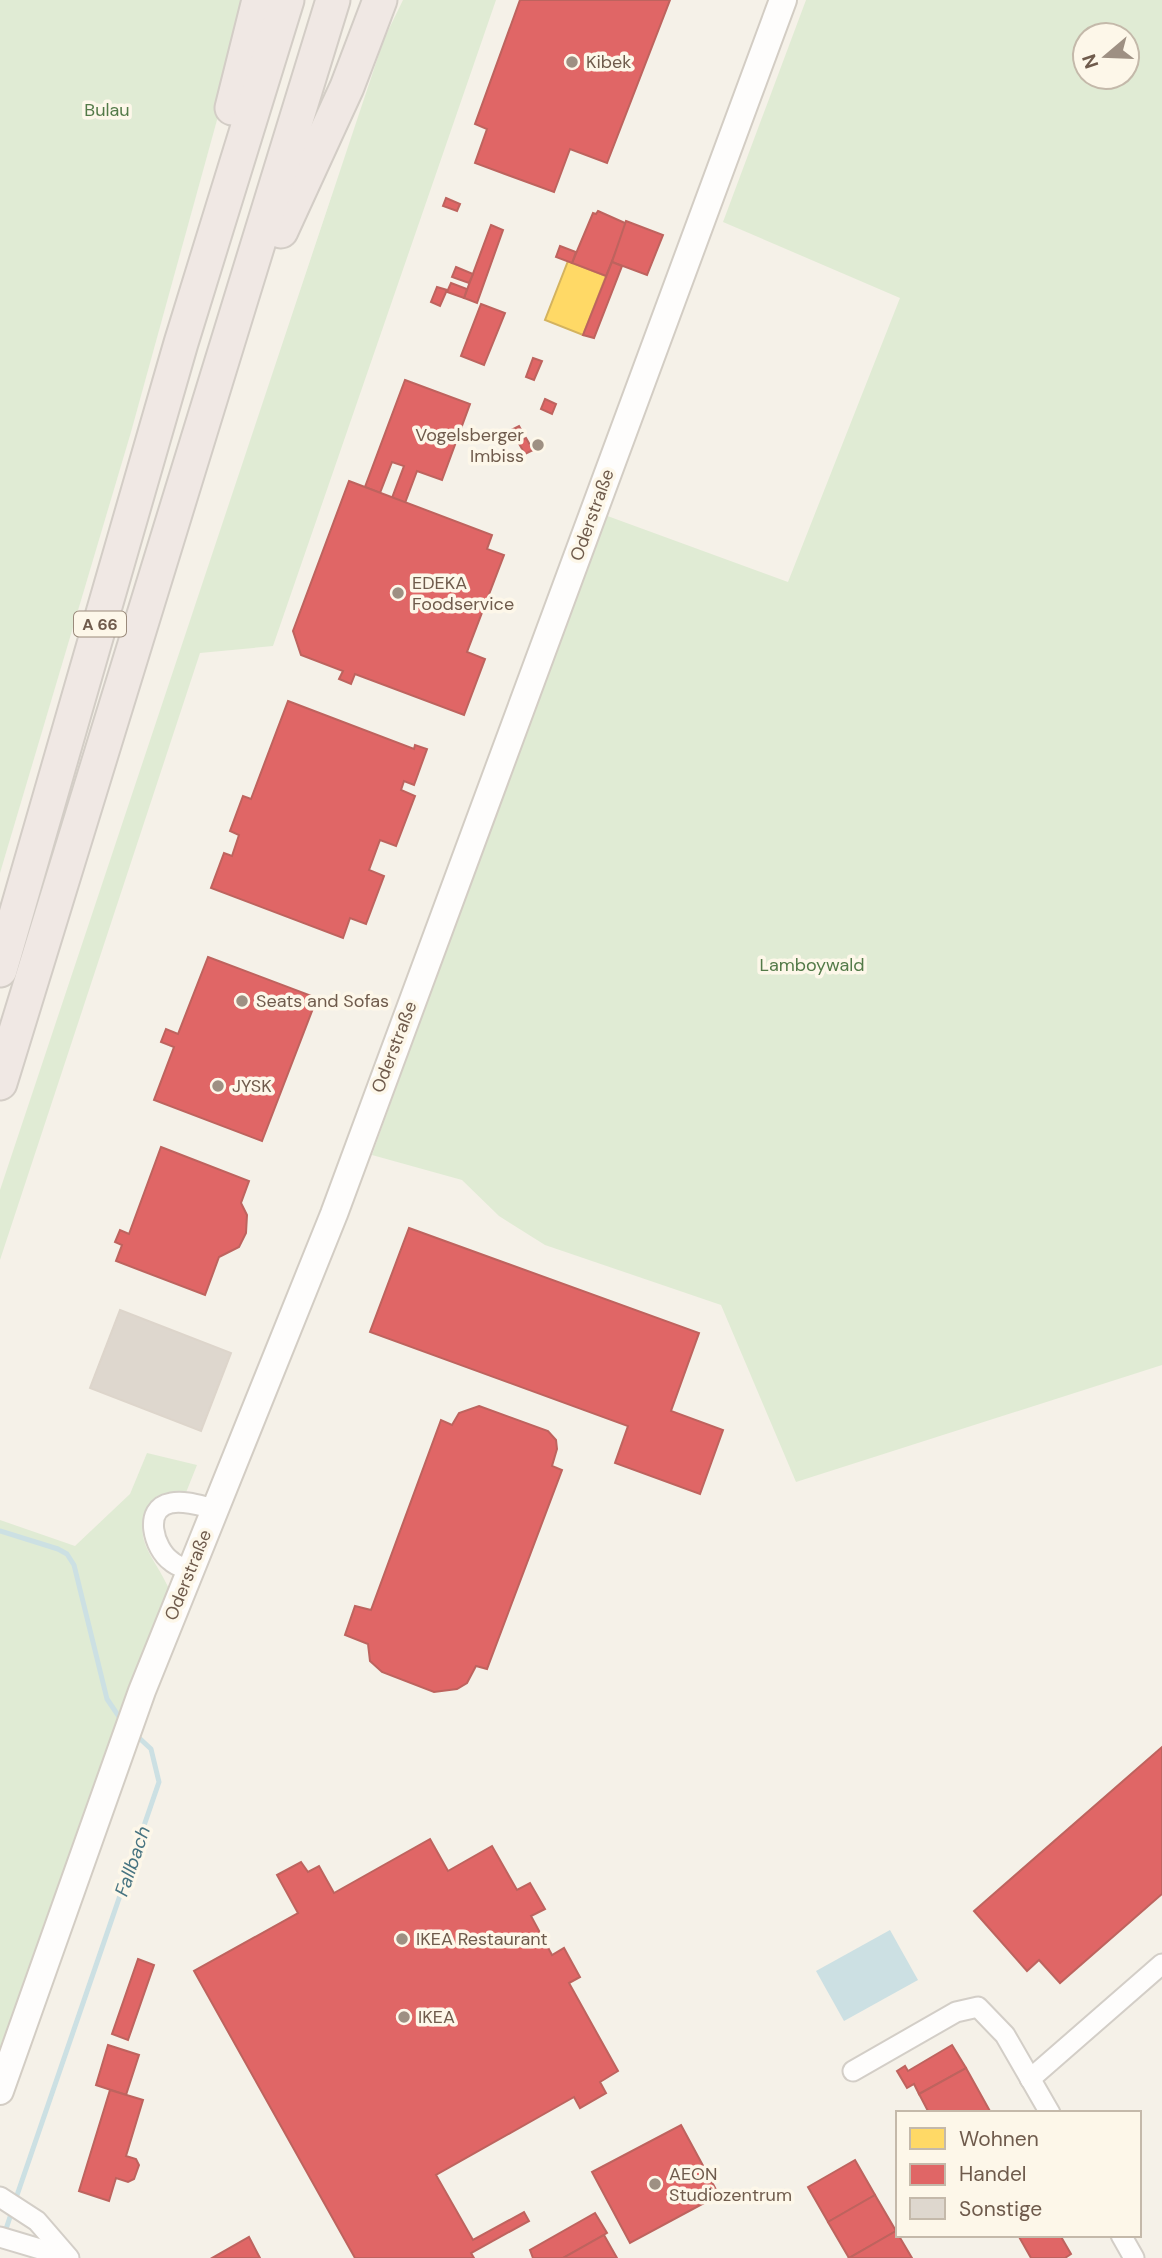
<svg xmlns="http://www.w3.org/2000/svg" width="1162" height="2258" font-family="'DM Sans',sans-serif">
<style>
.green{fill:#e0ebd4;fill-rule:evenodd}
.water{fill:#cce0e3}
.homes{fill:#ffd966;stroke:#d4b35e;stroke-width:2}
.shops{fill:#e06666;stroke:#be635e;stroke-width:2}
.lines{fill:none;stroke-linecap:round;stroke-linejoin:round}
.stream{stroke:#cce0e3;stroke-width:5}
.building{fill:#ded7ce;stroke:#ddd5cb;stroke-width:2}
.street-casing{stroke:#d3cec7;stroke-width:23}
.secondary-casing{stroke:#d3cdc4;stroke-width:30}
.highway-casing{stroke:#d3cdc6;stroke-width:37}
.street{stroke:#fefdfc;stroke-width:19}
.secondary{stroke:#fefdfc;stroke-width:26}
.highway{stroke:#f0e8e4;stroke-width:33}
.poi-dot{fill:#9e9083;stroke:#fdf7e9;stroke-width:2.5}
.labels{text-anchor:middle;stroke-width:7;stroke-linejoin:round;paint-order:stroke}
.shield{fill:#fdf7e9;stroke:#9a8a7b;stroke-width:2}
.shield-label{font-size:16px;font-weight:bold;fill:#6f5b4c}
.poi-label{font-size:18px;fill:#6f5b4c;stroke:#fdf7e9;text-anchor:start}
.park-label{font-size:18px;fill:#537a48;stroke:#fdf7e9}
.street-label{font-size:18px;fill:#6f5b4c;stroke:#fdf7e9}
.water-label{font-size:19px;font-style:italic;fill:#477481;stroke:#fdf7e9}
</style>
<rect width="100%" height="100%" fill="#f5f1e8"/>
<g class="green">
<polygon points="0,0 245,0 236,51 131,432 0,873"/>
<polygon points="403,0 496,0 273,646 200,653 0,1260 0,1190 384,39"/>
<path d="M806,0H1162V1365L796,1482L721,1305L545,1245L499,1216L462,1180L372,1155L602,514L788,582L900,298L723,222ZM1085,35H1127V77H1085Z"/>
<path d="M147,1453L197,1465L185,1495L157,1496C126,1538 152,1550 170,1591L0,2048V1520L75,1546L130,1494Z"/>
</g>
<polygon class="water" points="890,1930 918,1980 844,2021 816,1971"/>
<polygon class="homes" points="568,261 606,276 583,335 545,320"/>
<g class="shops">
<polygon points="520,0 670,0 607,163 570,149 554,192 475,163 487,129 475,124"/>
<polygon points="446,198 460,204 457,211 443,206"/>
<polygon points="598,211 625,223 626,226 606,276 572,263 593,213 596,214"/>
<polygon points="626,221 663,235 647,275 612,262"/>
<polygon points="491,225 503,230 477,303 464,298"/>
<polygon points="560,246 576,252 572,263 556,257"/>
<polygon points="612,262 622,266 594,338 583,335"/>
<polygon points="456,267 473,274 469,283 452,277"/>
<polygon points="451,283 467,289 464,298 447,292"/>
<polygon points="437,287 447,290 440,306 431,302"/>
<polygon points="481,304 505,313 484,365 461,356"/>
<polygon points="533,358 542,361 534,380 526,377"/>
<polygon points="405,380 470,404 442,480 417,471 405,503 392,498 404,466 392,462 380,493 365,487"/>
<polygon points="545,399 556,404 552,414 541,409"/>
<polygon points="519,426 523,433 513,438 509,431"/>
<polygon points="526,438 533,450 525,454 518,442"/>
<polygon points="349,481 492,535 487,549 504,555 467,652 485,659 464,715 355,674 351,684 339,679 343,671 301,655 293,631"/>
<polygon points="288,701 414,749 415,745 427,749 414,785 404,781 401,790 415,796 396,846 380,840 369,870 384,876 366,924 350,918 343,938 211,888 224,853 232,856 239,835 230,831 243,796 251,799"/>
<polygon points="208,957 317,998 262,1141 154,1100 174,1047 161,1042 166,1029 178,1034"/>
<polygon points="161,1147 249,1181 241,1203 247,1215 246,1233 239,1247 219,1257 205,1295 116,1261 122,1245 115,1242 120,1230 129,1234"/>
<polygon points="409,1228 699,1333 671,1411 723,1430 700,1494 615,1463 628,1426 370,1332"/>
<polygon points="479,1406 548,1431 556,1440 557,1449 552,1466 562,1470 487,1669 476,1666 467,1683 457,1689 434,1692 382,1672 370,1661 368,1644 345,1635 355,1606 371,1610 441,1420 452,1425 459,1413"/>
<polygon points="1162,1747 1162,1894 1060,1983 1039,1960 1027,1971 974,1911"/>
<polygon points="430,1839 448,1871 492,1846 517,1890 530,1883 545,1909 531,1916 552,1955 564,1948 580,1977 569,1983 618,2071 600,2082 606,2093 580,2108 574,2097 436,2175 473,2240 524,2212 529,2221 471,2253 474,2258 355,2258 194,1971 298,1913 277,1875 301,1862 308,1872 319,1866 334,1893"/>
<polygon points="138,1959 154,1965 128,2040 112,2034"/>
<polygon points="108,2045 139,2055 126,2095 96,2085"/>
<polygon points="952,2045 966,2068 919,2094 914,2084 907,2088 897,2071 905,2066 908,2071"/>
<polygon points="966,2068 991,2113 929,2113 919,2094"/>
<polygon points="110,2090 143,2100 126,2156 136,2159 139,2165 134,2179 128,2182 116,2178 109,2201 79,2191"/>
<polygon points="681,2125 719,2195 630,2243 592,2172"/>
<polygon points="855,2160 875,2195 828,2222 808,2187"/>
<polygon points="875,2195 896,2231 849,2258 828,2222"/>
<polygon points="595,2213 607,2233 563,2258 533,2258 530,2250"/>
<polygon points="896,2231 912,2258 849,2258"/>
<polygon points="604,2235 617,2258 563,2258"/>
<polygon points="1018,2235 1060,2235 1071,2254 1065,2258 1031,2258"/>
<polygon points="249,2237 260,2258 212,2258"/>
</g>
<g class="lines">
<g class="stream">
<polyline points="0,1531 58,1549 67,1554 74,1565 107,1699 122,1721"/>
<polyline points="15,2201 159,1782 151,1749 136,1735"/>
<polyline points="4,2235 12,2211"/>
</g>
</g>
<polygon class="building" points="120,1310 231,1353 201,1431 90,1388"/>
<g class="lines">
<defs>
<g id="street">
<path d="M191,1571C185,1568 176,1566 171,1561C154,1549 142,1508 171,1503C185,1500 201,1506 215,1509"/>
<polyline points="853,2071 956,2012 978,2007 1005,2035 1050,2113"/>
<polyline points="1030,2079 1162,1964"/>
<polyline points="0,2197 37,2221 69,2258"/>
<polyline points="1121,2235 1134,2258"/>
<polyline points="0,2237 67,2257"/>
</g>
<polyline id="secondary" points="0,2091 142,1691 334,1214 783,0"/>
<g id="highway">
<polyline points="232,108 259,0"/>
<polyline points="281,231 347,87 380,0"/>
<polyline points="0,970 181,343 287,0"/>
<polyline points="0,1083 333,0"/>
</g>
</defs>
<use href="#street" class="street-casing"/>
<use href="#secondary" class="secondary-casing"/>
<use href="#highway" class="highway-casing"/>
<use href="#street" class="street"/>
<use href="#secondary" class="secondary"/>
<use href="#highway" class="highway"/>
</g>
<g class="poi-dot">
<circle cx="572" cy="62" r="7"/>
<circle cx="538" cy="445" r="7"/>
<circle cx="398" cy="593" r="7"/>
<circle cx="242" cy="1001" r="7"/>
<circle cx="218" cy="1086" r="7"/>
<circle cx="402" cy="1939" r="7"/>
<circle cx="404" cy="2017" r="7"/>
<circle cx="655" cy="2184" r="7"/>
</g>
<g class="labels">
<rect class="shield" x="74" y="611.5" width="52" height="25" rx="5"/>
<g class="shield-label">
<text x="100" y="630">A 66</text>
</g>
<g class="poi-label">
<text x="586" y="68">Kibek</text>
<text x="524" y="441" text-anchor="end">Vogelsberger<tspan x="524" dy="21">Imbiss</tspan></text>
<text x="412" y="589">EDEKA<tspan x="412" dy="21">Foodservice</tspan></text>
<text x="256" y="1007">Seats and Sofas</text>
<text x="232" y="1092">JYSK</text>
<text x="416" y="1945">IKEA Restaurant</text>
<text x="418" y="2023">IKEA</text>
<text x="669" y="2180">AEON<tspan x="669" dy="21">Studiozentrum</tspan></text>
</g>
<g class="park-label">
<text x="107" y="116">Bulau</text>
<text x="812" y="971">Lamboywald</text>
</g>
<g class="street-label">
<text transform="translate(592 515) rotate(-70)" y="6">Oderstraße</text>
<text transform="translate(394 1047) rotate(-69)" y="6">Oderstraße</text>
<text transform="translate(188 1575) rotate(-68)" y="6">Oderstraße</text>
</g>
<g class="water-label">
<text transform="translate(132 1861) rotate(-71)" y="7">Fallbach</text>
</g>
</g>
<rect x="896" y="2111" width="245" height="126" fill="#fdf7e9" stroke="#c4b9aa" stroke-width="2"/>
<rect x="910" y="2128" width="35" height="21" fill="#ffd966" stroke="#c4b9aa" stroke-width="2"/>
<text x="959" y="2146" font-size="21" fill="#6f5b4c">Wohnen</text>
<rect x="910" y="2164" width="35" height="21" fill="#e06666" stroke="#c4b9aa" stroke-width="2"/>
<text x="959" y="2181" font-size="21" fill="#6f5b4c">Handel</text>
<rect x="910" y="2198" width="35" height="21" fill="#ded7ce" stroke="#c4b9aa" stroke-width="2"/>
<text x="959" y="2216" font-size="21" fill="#6f5b4c">Sonstige</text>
<g transform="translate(1106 56) rotate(251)"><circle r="33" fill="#fdf7e9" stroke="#c4b9aa" stroke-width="2"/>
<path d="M0-5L12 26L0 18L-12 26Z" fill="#9e9083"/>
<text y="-10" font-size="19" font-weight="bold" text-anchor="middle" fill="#6f5b4c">N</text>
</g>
</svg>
